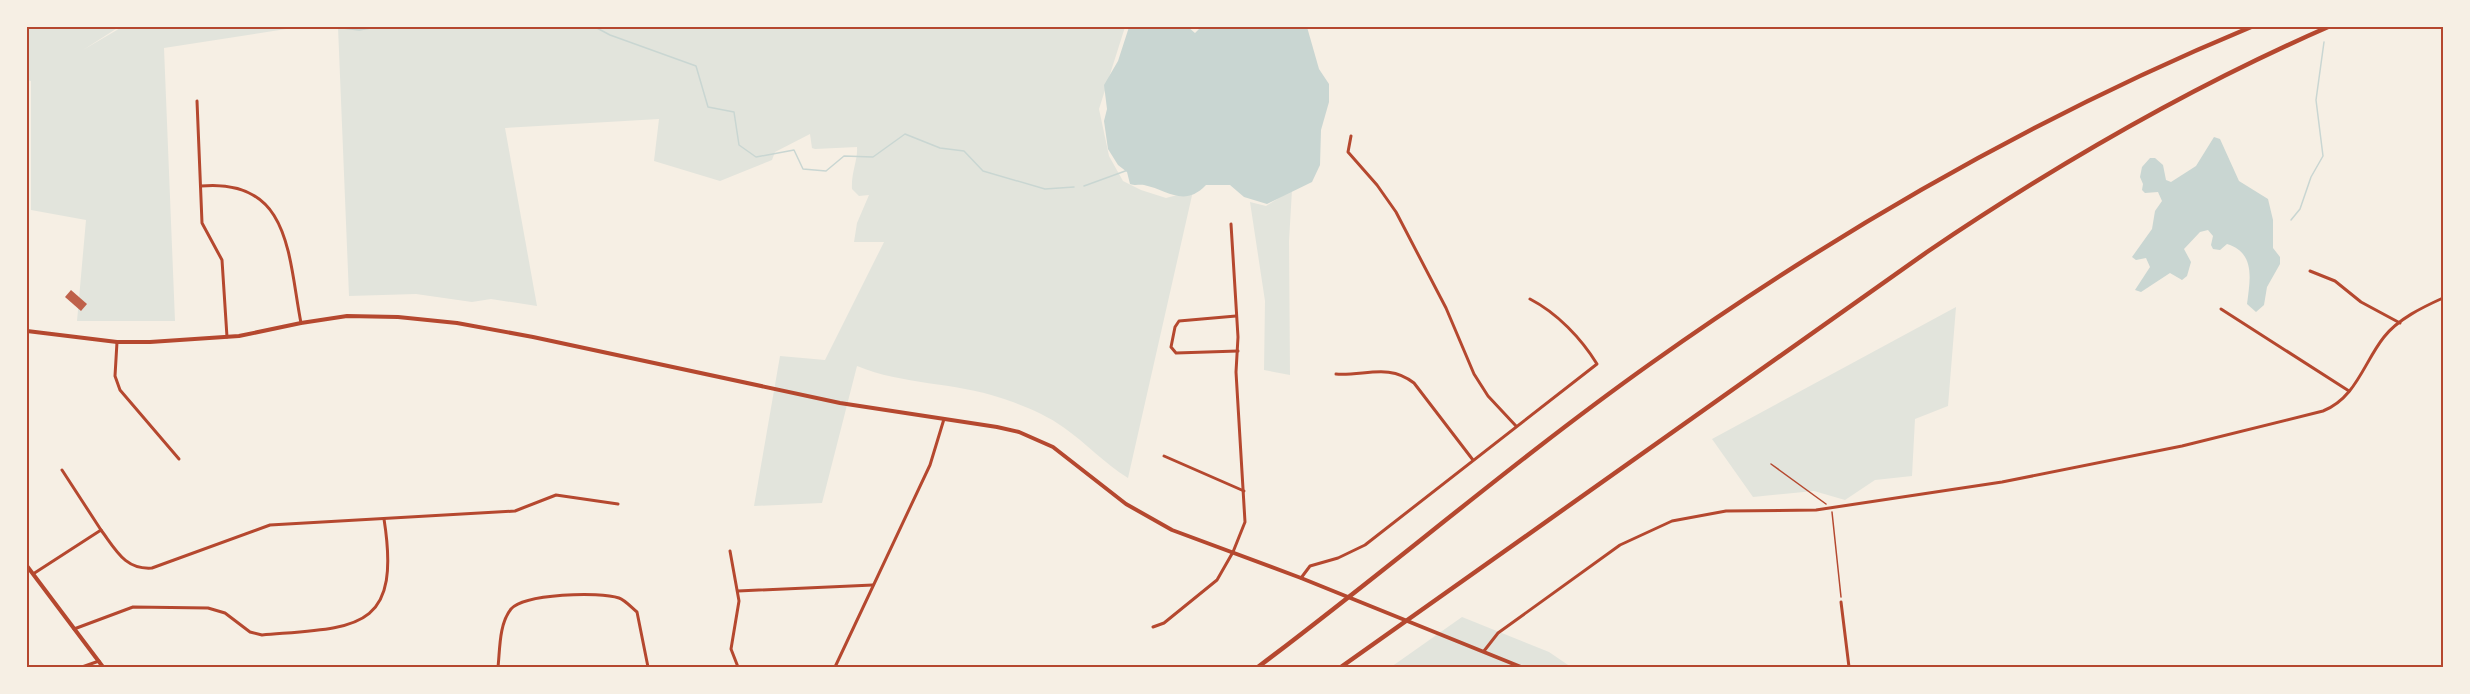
<svg xmlns="http://www.w3.org/2000/svg" width="2470" height="694" font-family="'Open Sans',sans-serif">
<style>
.green{fill:#e2e4dc}
.water{fill:#c9d6d2}
.lines{fill:none;stroke-linecap:round;stroke-linejoin:round}
.stream{stroke:#c9d6d2;stroke-width:1.5}
.building{fill:#bf614a}
.path{stroke:#b5482f;stroke-width:1.5}
.minor{stroke:#b5482f;stroke-width:3}
.tertiary{stroke:#b5482f;stroke-width:3}
.secondary{stroke:#b5482f;stroke-width:4}
.motorway{stroke:#b5482f;stroke-width:4.5}
.neatline{fill:none;stroke:#b5482f;stroke-width:2}
</style>
<rect width="100%" height="100%" fill="#f6efe4"/>
<g class="green">
<polygon points="27,27 119,27 83,50 122,27 299,27 164,48 175,321 77,321 86,220 31,210 31,81 27,80"/>
<path d="M338,27H1125L1099,109L1109,156L1123,181L1141,190L1166,198L1193,191L1128,478C1104,463 1086,443 1063,427C1047,415 1020,404 1001,398C954,382 903,385 857,366L822,503L754,506L780,356L825,360L884,242H854L857,223L869,195L859,196L852,189C851,173 858,160 857,147L815,149L812,148L810,134L775,152L772,160L720,181L654,161L659,119L505,128L537,306L491,299L472,302L416,294L349,296Z"/>
<polygon points="1292,190 1289,241 1290,375 1264,370 1265,301 1250,202 1266,206"/>
<polygon points="1956,307 1948,406 1915,419 1912,476 1875,480 1845,500 1814,491 1753,497 1712,439"/>
<polygon points="1462,617 1549,652 1571,667 1391,667"/>
</g>
<g class="water">
<path d="M1129,27H1188L1195,33L1201,27H1307L1319,69L1329,84V102L1321,130L1320,165L1312,182L1267,204L1244,197L1230,185H1206C1184,208 1168,190 1144,185C1139,184 1136,186 1130,184L1127,172L1118,165L1108,149L1104,121L1107,109L1104,85L1118,61Z"/>
<path d="M2214,137L2220,139L2239,181L2268,199L2273,220V248L2280,257V264L2267,287L2264,305L2256,312L2247,304C2250,280 2256,253 2227,244L2220,250L2213,249L2211,245L2213,236L2208,230L2200,232L2184,249L2191,262L2187,276L2182,280L2170,273L2141,292L2135,290L2150,267L2146,258L2136,260L2132,257L2152,229L2155,211L2162,201L2158,192L2145,193L2142,190L2143,184L2140,177L2142,167L2150,158H2155L2163,165L2166,180L2171,182L2196,166Z"/>
</g>
<g class="lines">
<g class="stream">
<polyline points="334,27 359,30 377,27"/>
<polyline points="595,27 610,35 696,66 708,107 734,112 739,145 756,157 794,150 803,169 826,171 844,156 873,157 905,134 940,148 964,151 983,171 1045,189 1074,187"/>
<polyline points="1084,186 1128,170"/>
<polyline points="2291,220 2300,209 2311,177 2323,156 2316,100 2324,42"/>
</g>
</g>
<polygon class="building" points="71,290 87,304 81,311 65,297"/>
<g class="lines">
<g class="path">
<polyline points="1771,464 1826,504"/>
<polyline points="1832,512 1841,597"/>
</g>
<g class="minor">
<polyline points="197,101 202,223 222,260 227,337"/>
<polyline points="1351,136 1348,152 1377,185 1396,212 1446,308 1474,374 1488,396 1516,426"/>
<path d="M201,186C291,178 288,256 301,323"/>
<polyline points="2310,271 2335,281 2361,302 2400,323"/>
<polyline points="2221,309 2349,391"/>
<polyline points="1236,316 1179,321 1175,327 1171,347 1176,353 1238,351"/>
<polyline points="117,342 115,376 120,390 179,459"/>
<path d="M1336,374C1365,376 1389,363 1414,383L1473,460"/>
<polyline points="1164,456 1244,491"/>
<polyline points="62,470 101,530"/>
<polyline points="730,551 739,601 731,649 738,667"/>
<path d="M33,574L101,530C116,550 125,570 152,568L270,525L515,511L556,495L618,504"/>
<path d="M1301,578L1310,566L1338,558L1365,545L1597,364C1581,338 1557,313 1530,299"/>
<polyline points="738,591 873,585"/>
<polyline points="1841,602 1849,667"/>
<polyline points="1153,627 1164,623 1217,580 1233,552 1245,522 1236,372 1238,337 1231,224"/>
<path d="M74,629L133,607L208,608L225,613L250,632L262,635C355,627 402,633 384,519"/>
<path d="M1484,651L1498,633L1620,545L1672,521L1726,511L1816,510L2002,482L2182,446L2323,411C2356,398 2364,362 2384,337C2398,319 2423,307 2443,298"/>
<path d="M498,667C500,649 499,624 511,609C524,594 599,591 619,598C625,600 632,608 637,612L648,667"/>
<polyline points="835,667 930,465 944,419"/>
</g>
<polyline class="tertiary" points="82,667 99,661"/>
<g class="secondary">
<polyline points="27,331 117,342 150,342 239,336 301,323 347,316 398,317 457,323 533,337 840,403 997,427 1019,432 1053,447 1126,504 1172,530 1301,578 1521,667"/>
<polyline points="27,566 103,667"/>
</g>
<g class="motorway">
<path d="M1258,667C1390,568 1515,460 1650,364C1837,231 2039,115 2251,27"/>
<path d="M1341,667L1927,252C2054,166 2186,89 2328,27"/>
</g>
</g>
<rect width="2470" height="694" fill="none" stroke="#f6efe4" stroke-width="57"/>
<rect x="28" y="28" width="2414" height="638" class="neatline"/>
</svg>
